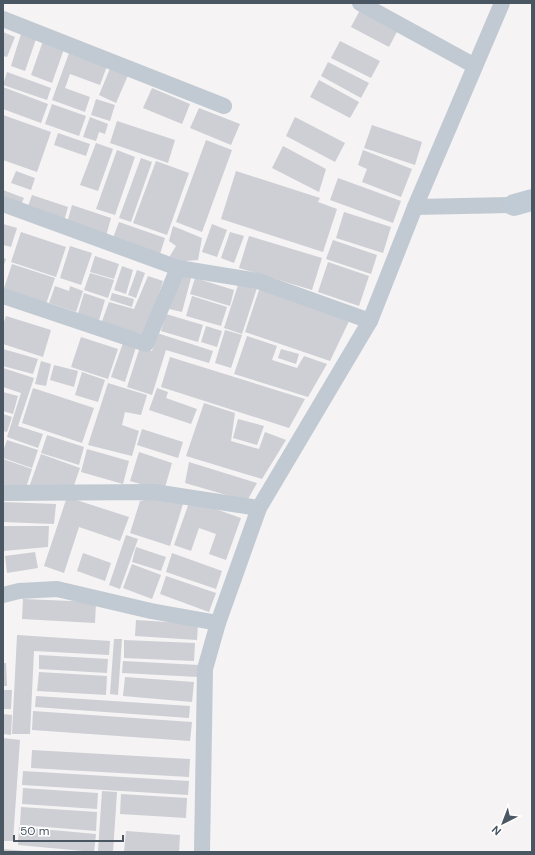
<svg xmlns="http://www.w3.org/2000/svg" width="535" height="855" font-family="'DM Sans',sans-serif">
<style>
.building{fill:#cdcfd5}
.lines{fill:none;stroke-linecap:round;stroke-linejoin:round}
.street{stroke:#c1cad2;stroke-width:16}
.secondary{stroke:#c1cbd6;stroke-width:22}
</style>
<rect width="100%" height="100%" fill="#f5f3f3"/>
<g class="building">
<polygon points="361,8 399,28 389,47 351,27"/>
<polygon points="3,32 15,37 7,57 3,56"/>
<polygon points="21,34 36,39 25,71 11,66"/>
<polygon points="43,41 64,49 52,83 31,75"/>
<polygon points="340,41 380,61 371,78 331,58"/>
<polygon points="69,53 107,66 100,85 70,74 65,88 90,97 85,112 52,100"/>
<polygon points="328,62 369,83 361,98 321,76"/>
<polygon points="111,66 129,73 116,103 99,95"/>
<polygon points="7,72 51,88 47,100 3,85"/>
<polygon points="319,80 359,102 350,118 310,97"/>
<polygon points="3,87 48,104 41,123 3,109"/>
<polygon points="152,88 190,104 182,124 143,108"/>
<polygon points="96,99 115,105 110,121 91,115"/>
<polygon points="52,104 86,116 79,136 45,124"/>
<polygon points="199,108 240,124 231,145 190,128"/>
<polygon points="3,115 51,132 37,172 3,160"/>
<polygon points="90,117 108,124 105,134 99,132 96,141 83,137"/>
<polygon points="295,117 345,143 335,162 286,136"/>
<polygon points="117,121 175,140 168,163 110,143"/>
<polygon points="372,125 422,142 415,165 364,148"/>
<polygon points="58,133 90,144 86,156 54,145"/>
<polygon points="206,140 232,150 202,232 176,222"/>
<polygon points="96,143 113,149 98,191 80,185"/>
<polygon points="283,146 326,169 319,192 272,168"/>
<polygon points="117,150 135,157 115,215 96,209"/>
<polygon points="363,150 412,169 401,197 362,182 367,169 358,165"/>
<polygon points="141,158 152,162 131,222 119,218"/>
<polygon points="156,161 189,173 167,235 133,223"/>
<polygon points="16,171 35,178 31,190 11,183"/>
<polygon points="236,171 320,198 318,202 337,209 323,252 221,219"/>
<polygon points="338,178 401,201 393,223 330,200"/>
<polygon points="3,190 24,198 20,207 3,200"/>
<polygon points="32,195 68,207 64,221 27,209"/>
<polygon points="72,205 111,218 106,236 67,223"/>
<polygon points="344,212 391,227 383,253 336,238"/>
<polygon points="119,222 165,238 160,254 113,238"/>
<polygon points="3,224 17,228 11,247 3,245"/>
<polygon points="212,224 227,230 217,257 202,252"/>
<polygon points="173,226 202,238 198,260 173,262 170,256 176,246 169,241"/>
<polygon points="21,232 66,247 56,277 11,262"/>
<polygon points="230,232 244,236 234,263 221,258"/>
<polygon points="249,236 322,258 312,290 239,268"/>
<polygon points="333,240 377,255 371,274 326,259"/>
<polygon points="70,246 92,253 81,285 60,278"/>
<polygon points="95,256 119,264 114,279 90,272"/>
<polygon points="3,258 6,259 3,267"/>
<polygon points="328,262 369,276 359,306 318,292"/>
<polygon points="12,264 55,278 45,307 3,291"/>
<polygon points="122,266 133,270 126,294 114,290"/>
<polygon points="137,270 145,273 136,298 128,295"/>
<polygon points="90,273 114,280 108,298 84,290"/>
<polygon points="178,275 191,278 182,312 169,309"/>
<polygon points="148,276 163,281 145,335 101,324 109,302 134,309"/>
<polygon points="195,278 234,290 230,306 190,294"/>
<polygon points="239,282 257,288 242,334 224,328"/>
<polygon points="55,286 69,291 70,286 83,291 76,312 49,303"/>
<polygon points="260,287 351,317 330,361 245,332"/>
<polygon points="84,293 105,300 98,324 77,317"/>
<polygon points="112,293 134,299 132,307 110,300"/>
<polygon points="192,296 227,307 221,326 186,316"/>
<polygon points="166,314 203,325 198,342 161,331"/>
<polygon points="6,316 51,330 43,357 3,344 3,325"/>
<polygon points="206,326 222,331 217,347 201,342"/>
<polygon points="225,330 242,335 231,368 215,363"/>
<polygon points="157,333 213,351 209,363 166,350 152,395 127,387 140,347 152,351"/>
<polygon points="247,336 277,346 272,360 297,368 304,356 327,364 308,397 234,374"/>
<polygon points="81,337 118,349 108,379 71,367"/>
<polygon points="123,343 136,347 125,382 111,377"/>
<polygon points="3,349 38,359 33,374 3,366"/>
<polygon points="281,349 299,354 296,364 278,358"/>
<polygon points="170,357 305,399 289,428 161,387"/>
<polygon points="41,361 51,364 46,386 35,384"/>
<polygon points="54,365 78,371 74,387 50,380"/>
<polygon points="3,368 34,378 18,426 43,434 38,448 7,437 21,393 3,387"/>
<polygon points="82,372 105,380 98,402 75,395"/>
<polygon points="108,383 147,395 141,415 125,412 122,425 139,431 132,456 88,445"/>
<polygon points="33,388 94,408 82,443 22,423"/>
<polygon points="157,388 168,392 166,398 197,409 191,424 149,410"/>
<polygon points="3,392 18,396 13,414 3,411"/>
<polygon points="204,403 235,413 231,441 259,449 265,432 286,440 262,479 186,456"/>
<polygon points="3,414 12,417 7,432 3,431"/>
<polygon points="238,419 264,426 257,445 233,438"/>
<polygon points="142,429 183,442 178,458 137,445"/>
<polygon points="47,435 84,447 79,465 41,453"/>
<polygon points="7,440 38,450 32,468 3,458 3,451"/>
<polygon points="87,449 129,461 123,484 81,472"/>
<polygon points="139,452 172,463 164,491 130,481"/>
<polygon points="41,454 80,468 73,488 29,487"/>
<polygon points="3,459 32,469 25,491 3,487"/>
<polygon points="189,462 257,483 247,501 185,483"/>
<polygon points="160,496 183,504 170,546 130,533 140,501"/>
<polygon points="67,497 129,517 120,541 79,527 64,573 44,566"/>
<polygon points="190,500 241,518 226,560 209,554 216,534 199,528 191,551 174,545"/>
<polygon points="3,502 56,504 54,524 3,522"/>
<polygon points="3,526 49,526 48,547 3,551"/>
<polygon points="126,535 138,539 120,589 109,585"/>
<polygon points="136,547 166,557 161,571 132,562"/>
<polygon points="35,552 38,568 7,573 5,556"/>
<polygon points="83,553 111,563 105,581 77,571"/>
<polygon points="172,553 222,571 216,589 166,572"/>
<polygon points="132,564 161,575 152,599 123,588"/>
<polygon points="166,576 216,593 209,612 160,594"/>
<polygon points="23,599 96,602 95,623 22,619"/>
<polygon points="136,620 198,624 197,640 135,636"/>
<polygon points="17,635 110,641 109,655 34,651 30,734 12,734"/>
<polygon points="114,639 122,639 118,695 110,694"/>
<polygon points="124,640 195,643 194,661 124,658"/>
<polygon points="39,655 108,659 107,673 39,669"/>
<polygon points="123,661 199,665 198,677 122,673"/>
<polygon points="3,663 6,663 7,686 3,686"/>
<polygon points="39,672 107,676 106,695 37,691"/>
<polygon points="125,677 194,682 192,702 123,696"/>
<polygon points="3,690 12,690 11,709 3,709"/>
<polygon points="36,696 190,706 189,718 35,707"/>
<polygon points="33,711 192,722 190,741 32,730"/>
<polygon points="3,714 12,715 11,735 3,734"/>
<polygon points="3,738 20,740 13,841 3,841"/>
<polygon points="32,750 190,759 189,777 31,768"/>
<polygon points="23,771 189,781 188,795 22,785"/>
<polygon points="23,788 98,793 97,809 22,804"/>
<polygon points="102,791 117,792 113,852 98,851"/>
<polygon points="121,794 187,798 186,818 120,814"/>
<polygon points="21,807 97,812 96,831 20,825"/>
<polygon points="19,827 96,834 94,852 18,845"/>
<polygon points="126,831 180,835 179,852 124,852"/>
<polygon points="3,849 25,851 25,852 3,852"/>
</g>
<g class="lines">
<g class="street">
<polyline points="360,3 475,66"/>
<polyline points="3,19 224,106"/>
<polyline points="3,204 178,268 258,281 370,321"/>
<polyline points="415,207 514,205"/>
<polyline points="3,296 146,344 178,268"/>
<polyline points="3,493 154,492 259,508"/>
<polyline points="3,595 19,591 57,589 151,611 218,623"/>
<polyline points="202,852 205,669 218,623 259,508 370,321 415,207 502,3"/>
</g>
<polyline class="secondary" points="514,205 532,200"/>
</g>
<rect width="535" height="855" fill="none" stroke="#4a5661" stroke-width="8"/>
<g transform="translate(503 823) rotate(222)" stroke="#ffffff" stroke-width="3" paint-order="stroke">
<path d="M0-3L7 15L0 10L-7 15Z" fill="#4a5661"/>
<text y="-6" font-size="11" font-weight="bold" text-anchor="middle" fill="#4a5661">N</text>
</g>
<path d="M14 835v6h109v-6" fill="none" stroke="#4a5661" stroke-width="2"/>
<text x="20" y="835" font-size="12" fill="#4a5661" stroke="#ffffff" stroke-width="3" paint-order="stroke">50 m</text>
</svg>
